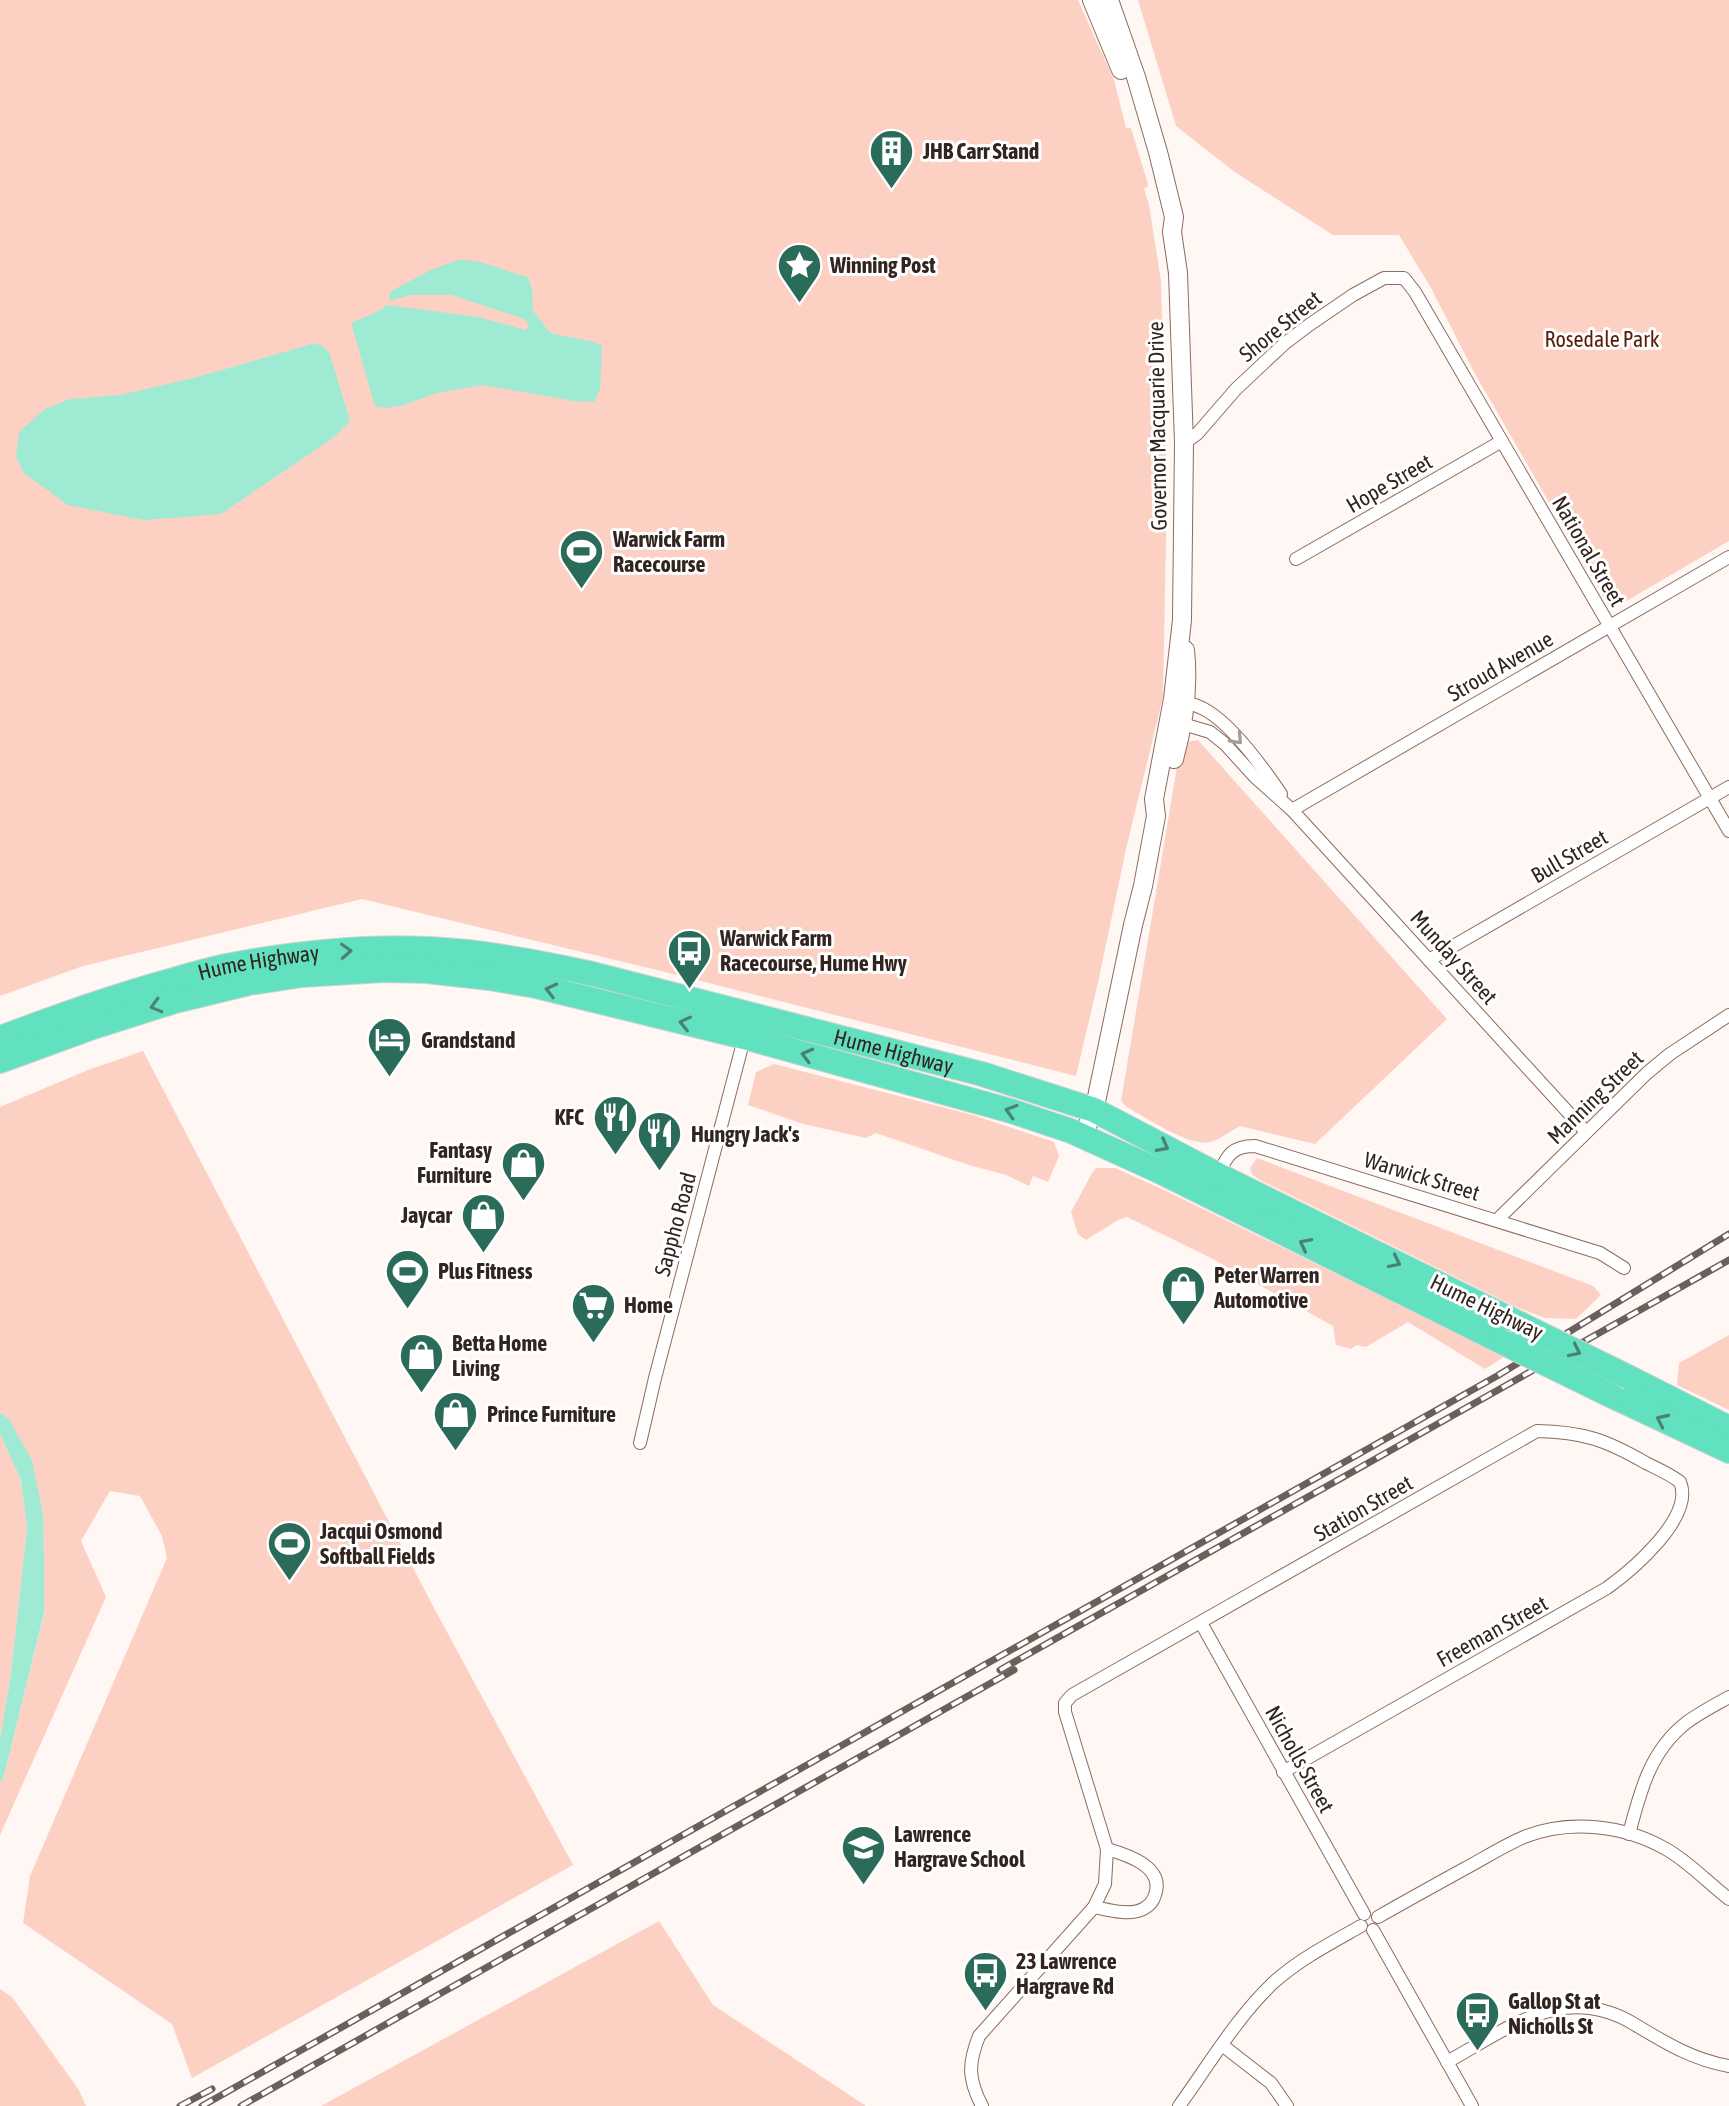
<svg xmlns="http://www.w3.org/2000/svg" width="1729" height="2106" font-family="'Asap Condensed',sans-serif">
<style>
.green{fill:#fcd1c3}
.water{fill:#9eead3}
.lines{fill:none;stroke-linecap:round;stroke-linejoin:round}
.street-casing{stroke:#8c6b60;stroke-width:14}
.secondary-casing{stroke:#8c6b60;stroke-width:20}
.highway-casing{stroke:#d6d3d2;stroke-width:26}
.street{stroke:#fff;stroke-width:12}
.secondary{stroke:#fff;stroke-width:18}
.highway{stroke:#62e1c0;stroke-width:24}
.rail-casing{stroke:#6b5f5b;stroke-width:7}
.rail{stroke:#fff;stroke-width:4;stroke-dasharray:12;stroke-linecap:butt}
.highway-bridge-casing{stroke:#d6d3d2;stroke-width:26;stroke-linecap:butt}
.highway-bridge{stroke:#62e1c0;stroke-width:24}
.oneway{stroke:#a39c9a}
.oneway2{stroke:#4a8270}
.labels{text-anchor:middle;stroke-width:6;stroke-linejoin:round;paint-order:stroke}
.poi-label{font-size:22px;font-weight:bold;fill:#32241f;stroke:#fff;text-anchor:start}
.street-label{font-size:22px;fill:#32241f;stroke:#fff}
.park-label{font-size:22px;fill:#561e09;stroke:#fff}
</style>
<rect width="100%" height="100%" fill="#fff7f4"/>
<g class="green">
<polygon points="0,0 1078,0 1114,80 1126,128 1131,128 1148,184 1148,187 1144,188 1149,205 1161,281 1167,486 1163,697 1126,849 1099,978 1076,1076 661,971 362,899 83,966 0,996"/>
<polygon points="1138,0 1729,0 1729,541 1611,610 1474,372 1431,288 1399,235 1333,235 1236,173 1176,126"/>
<path d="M1198,740L1447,1019L1315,1144L1240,1126C1231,1131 1220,1139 1211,1142C1191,1148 1145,1117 1127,1107L1121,1101L1181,743Z"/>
<polygon points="143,1051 434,1608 573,1865 192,2078 172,2024 23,1923 30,1876 167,1558 162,1536 140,1496 110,1491 81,1541 106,1597 0,1835 0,1784 5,1772 44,1614 43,1514 8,1418 0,1413 0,1107 88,1070"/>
<polygon points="774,1064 973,1115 1054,1142 1059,1156 1048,1182 1033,1176 1029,1186 1006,1175 969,1165 876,1133 866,1138 803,1124 748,1105 756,1072"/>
<polygon points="1257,1158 1593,1286 1601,1295 1576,1319 1545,1318 1516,1307 1258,1179 1252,1174 1250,1168"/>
<polygon points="1096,1168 1115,1168 1162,1189 1505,1356 1485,1369 1408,1322 1366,1347 1357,1345 1351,1349 1336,1345 1333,1326 1209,1257 1127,1217 1118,1220 1086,1240 1078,1234 1071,1212 1091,1175"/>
<polygon points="1729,1335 1729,1410 1677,1385 1679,1363"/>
<polygon points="0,1434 21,1480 27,1528 11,1674 0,1739"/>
<polygon points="659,1921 713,2005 866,2106 321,2106"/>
<polygon points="0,1989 12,1997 79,2090 86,2106 0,2106"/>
</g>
<g class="water">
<path d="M458,260C485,259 503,272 528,277L532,290L533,311L550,333L594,342L602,346L600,389L594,402L574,401L482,385L437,393L404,405L387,408L375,406L351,323L379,311L387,305L478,317L525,330L529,326L525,319L451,295H411L389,301L390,293L393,290L431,270Z"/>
<polygon points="312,344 321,345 329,352 350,421 333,438 221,514 143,520 68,505 24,473 16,457 19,432 45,409 70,399 120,395 194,378"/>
<polygon points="0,1413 8,1418 32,1460 43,1514 44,1560 44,1613 5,1772 0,1784 0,1739 11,1674 27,1528 21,1480 0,1434"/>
</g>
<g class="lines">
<defs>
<g id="street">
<polyline points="1184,443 1197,434 1236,389 1284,344 1309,325 1353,295 1384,278 1404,278 1415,292 1729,831"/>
<polyline points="1296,559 1502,441"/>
<path d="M1179,701C1190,703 1200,706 1209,712C1234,728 1264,769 1281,794"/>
<polyline points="1176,722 1210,732 1225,744 1255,777 1292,810 1586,1132"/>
<polyline points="1292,810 1729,557"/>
<polyline points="1429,960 1729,787"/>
<path d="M1218,1175C1227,1156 1231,1146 1255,1146L1600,1253L1624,1268"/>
<polyline points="1497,1220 1647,1073 1670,1054 1729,1015"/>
<polyline points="640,1443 655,1378 745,1035"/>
<polyline points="1201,1623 1364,1914"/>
<path d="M1629,1834C1640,1792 1650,1751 1686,1723C1699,1713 1715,1705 1729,1697"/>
<path d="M1094,1907C1109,1910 1129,1916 1143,1909C1149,1906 1153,1902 1155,1895C1165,1867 1128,1855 1107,1849"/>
<path d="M1378,1917C1406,1901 1435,1885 1464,1869C1483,1859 1503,1846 1524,1837C1569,1819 1624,1825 1666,1849C1689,1862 1708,1883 1729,1899"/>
<polyline points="1373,1930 1472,2106"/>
<polyline points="1222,2045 1271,2083 1287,2106"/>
<path d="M1447,2062C1509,2028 1564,1982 1634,2024C1664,2042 1693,2060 1729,2066"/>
<path d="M982,2106C968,2079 968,2064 979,2036L1094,1907L1105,1884L1107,1849L1065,1712V1703L1072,1695L1537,1431C1584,1432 1606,1440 1646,1463C1658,1469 1670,1474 1680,1482C1695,1517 1632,1570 1607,1588L1283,1772"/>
<path d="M1179,2106C1208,2066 1237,2017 1273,1983C1298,1960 1331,1943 1361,1926"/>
</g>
<g id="secondary">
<polyline points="1092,0 1121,70"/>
<path d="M1174,759C1184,723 1189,687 1185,650"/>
<polyline points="1084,1136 1097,1097 1133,925 1143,886 1156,816 1154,799 1173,699 1182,620 1184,443 1178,273 1172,232 1174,217 1158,152 1136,77 1109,0"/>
</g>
<g id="highway">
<path id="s1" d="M0,1038C57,1017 114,996 173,980C190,975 208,970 226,966C304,951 388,943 468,952C510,957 552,965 593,974L982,1074L1094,1110L1218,1175L1520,1324"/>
<polyline points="0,1061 93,1027 175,1001 249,983 303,975 384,970 426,971 489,978 536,986 744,1037 1011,1111 1071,1131 1159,1171 1500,1341"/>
<polyline points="1630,1378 1729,1428"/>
<polyline points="1610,1395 1729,1451"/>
</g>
</defs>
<use href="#street" class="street-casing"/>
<use href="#secondary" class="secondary-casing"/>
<use href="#highway" class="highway-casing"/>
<use href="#street" class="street"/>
<use href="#secondary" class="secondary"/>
<use href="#highway" class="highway"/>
<defs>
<g id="rail">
<polyline points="1000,1670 1729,1260"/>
<polyline points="180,2106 212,2089"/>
<polyline points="202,2106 1497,1376 1729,1234"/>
<polyline points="241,2106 1014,1670"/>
</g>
</defs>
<use href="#rail" class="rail-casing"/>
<use href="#rail" class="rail"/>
<defs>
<g id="highway-bridge">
<polyline points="1520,1324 1630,1378"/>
<polyline points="1500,1341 1610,1395"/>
</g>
</defs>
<use href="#highway-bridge" class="highway-bridge-casing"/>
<use href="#highway-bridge" class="highway-bridge"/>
</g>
<defs><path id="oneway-chevron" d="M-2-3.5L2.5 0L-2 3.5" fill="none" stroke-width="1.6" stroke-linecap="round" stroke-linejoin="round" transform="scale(2)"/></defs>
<use class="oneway" href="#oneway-chevron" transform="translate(1237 739) rotate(47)"/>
<g class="oneway2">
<use href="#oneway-chevron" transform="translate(346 951) rotate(-3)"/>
<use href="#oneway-chevron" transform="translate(551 990) rotate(-166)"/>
<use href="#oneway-chevron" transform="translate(156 1006) rotate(164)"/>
<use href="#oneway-chevron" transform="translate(685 1023) rotate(-167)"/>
<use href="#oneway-chevron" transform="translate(807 1055) rotate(-165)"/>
<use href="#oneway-chevron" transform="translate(1011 1111) rotate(-163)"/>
<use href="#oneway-chevron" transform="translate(1163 1146) rotate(28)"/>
<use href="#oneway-chevron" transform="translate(1305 1244) rotate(-153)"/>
<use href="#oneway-chevron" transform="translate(1395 1262) rotate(26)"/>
<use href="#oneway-chevron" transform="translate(1575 1351) rotate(26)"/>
<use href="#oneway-chevron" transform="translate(1662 1420) rotate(-155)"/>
</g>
<defs>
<symbol id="building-pin" viewBox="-11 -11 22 30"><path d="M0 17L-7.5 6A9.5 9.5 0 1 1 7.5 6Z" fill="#2a6b5a" stroke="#fff"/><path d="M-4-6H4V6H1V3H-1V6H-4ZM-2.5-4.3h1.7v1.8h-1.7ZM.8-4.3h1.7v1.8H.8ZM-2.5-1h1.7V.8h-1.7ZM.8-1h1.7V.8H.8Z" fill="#fff"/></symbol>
<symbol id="sight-pin" viewBox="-11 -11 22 30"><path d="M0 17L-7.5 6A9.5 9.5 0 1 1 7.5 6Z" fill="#2a6b5a" stroke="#fff"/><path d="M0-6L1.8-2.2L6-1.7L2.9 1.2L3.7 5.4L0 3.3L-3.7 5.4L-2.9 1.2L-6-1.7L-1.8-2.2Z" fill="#fff"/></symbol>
<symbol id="stadium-pin" viewBox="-11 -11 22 30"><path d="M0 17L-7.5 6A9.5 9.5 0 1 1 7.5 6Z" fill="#2a6b5a" stroke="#fff"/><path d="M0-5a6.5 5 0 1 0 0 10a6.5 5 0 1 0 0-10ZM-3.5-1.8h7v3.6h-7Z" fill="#fff"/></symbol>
<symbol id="bus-pin" viewBox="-11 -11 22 30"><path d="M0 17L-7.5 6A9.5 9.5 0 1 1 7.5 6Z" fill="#2a6b5a" stroke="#fff"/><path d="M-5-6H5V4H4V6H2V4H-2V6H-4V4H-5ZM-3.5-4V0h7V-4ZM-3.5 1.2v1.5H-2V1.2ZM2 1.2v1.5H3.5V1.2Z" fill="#fff"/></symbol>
<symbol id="hotel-pin" viewBox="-11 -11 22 30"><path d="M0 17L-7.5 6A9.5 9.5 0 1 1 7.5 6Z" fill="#2a6b5a" stroke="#fff"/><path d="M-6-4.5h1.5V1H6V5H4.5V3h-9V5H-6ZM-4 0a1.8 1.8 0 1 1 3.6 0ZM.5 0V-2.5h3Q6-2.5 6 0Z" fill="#fff"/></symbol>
<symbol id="restaurant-pin" viewBox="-11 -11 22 30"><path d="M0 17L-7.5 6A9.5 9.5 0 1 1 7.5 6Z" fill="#2a6b5a" stroke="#fff"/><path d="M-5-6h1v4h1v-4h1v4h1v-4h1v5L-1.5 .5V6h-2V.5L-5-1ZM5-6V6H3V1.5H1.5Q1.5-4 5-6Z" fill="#fff"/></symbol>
<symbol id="shop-pin" viewBox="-11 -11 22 30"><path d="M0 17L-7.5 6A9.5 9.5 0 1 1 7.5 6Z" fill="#2a6b5a" stroke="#fff"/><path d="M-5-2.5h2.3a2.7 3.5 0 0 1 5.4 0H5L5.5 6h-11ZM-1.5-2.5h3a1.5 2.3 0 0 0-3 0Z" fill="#fff"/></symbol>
<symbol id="supermarket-pin" viewBox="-11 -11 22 30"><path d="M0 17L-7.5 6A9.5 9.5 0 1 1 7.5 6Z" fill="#2a6b5a" stroke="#fff"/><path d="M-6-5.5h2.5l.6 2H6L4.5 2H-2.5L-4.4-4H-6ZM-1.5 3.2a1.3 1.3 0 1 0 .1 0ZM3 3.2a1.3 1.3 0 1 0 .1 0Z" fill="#fff"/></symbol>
<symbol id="school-pin" viewBox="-11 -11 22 30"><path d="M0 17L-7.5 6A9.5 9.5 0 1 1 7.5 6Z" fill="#2a6b5a" stroke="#fff"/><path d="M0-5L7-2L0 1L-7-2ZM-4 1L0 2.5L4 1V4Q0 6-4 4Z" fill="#fff"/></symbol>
</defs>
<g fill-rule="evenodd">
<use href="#building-pin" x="866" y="126" width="51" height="69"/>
<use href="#sight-pin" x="774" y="240" width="51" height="69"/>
<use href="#stadium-pin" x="556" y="526" width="51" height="69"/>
<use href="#bus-pin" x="664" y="926" width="51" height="69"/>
<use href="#hotel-pin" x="364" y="1014" width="51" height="69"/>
<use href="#restaurant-pin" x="590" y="1092" width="51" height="69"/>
<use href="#restaurant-pin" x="634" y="1108" width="51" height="69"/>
<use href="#shop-pin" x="498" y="1138" width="51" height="69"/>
<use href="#shop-pin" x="458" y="1190" width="51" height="69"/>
<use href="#stadium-pin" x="382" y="1246" width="51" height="69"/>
<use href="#shop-pin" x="1158" y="1262" width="51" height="69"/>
<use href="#supermarket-pin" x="568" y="1280" width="51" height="69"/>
<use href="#shop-pin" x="396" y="1330" width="51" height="69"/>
<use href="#shop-pin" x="430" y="1388" width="51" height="69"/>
<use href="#stadium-pin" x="264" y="1518" width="51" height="69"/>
<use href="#school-pin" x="838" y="1822" width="51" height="69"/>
<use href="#bus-pin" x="960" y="1948" width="51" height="69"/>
<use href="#bus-pin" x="1452" y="1988" width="51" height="69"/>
</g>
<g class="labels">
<g class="poi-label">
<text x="923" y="159">JHB Carr Stand</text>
<text x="830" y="273">Winning Post</text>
<text x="613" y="547">Warwick Farm<tspan x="613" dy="25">Racecourse</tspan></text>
<text x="720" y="946">Warwick Farm<tspan x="720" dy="25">Racecourse, Hume Hwy</tspan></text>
<text x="421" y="1048">Grandstand</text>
<text x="584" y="1125" text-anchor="end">KFC</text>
<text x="691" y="1142">Hungry Jack's</text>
<text x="492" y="1158" text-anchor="end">Fantasy<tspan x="492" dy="25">Furniture</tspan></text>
<text x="452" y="1223" text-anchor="end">Jaycar</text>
<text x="438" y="1279">Plus Fitness</text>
<text x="1214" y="1283">Peter Warren<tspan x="1214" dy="25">Automotive</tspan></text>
<text x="624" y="1313">Home</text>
<text x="452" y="1351">Betta Home<tspan x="452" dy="25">Living</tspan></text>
<text x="487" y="1422">Prince Furniture</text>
<text x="320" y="1539">Jacqui Osmond<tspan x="320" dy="25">Softball Fields</tspan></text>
<text x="894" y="1842">Lawrence<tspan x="894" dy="25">Hargrave School</tspan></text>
<text x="1016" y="1969">23 Lawrence<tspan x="1016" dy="25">Hargrave Rd</tspan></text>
<text x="1508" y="2009">Gallop St at<tspan x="1508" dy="25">Nicholls St</tspan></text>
</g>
<g class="street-label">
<text transform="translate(1280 326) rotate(-39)" y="8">Shore Street</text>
<text transform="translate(1157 426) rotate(-91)" y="8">Governor Macquarie Drive</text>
<text transform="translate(1389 483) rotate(-30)" y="8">Hope Street</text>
<text transform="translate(1589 551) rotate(60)" y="8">National Street</text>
<text transform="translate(1500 666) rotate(-30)" y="8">Stroud Avenue</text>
<text transform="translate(1569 856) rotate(-30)" y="8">Bull Street</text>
<text transform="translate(1454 957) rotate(48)" y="8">Munday Street</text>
<text dy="8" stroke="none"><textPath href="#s1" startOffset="270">Hume Highway</textPath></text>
<text dy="8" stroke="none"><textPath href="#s1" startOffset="918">Hume Highway</textPath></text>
<text transform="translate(1595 1097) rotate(-44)" y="8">Manning Street</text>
<text transform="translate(1422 1176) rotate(17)" y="8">Warwick Street</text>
<text transform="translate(675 1224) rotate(-75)" y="8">Sappho Road</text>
<text transform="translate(1487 1307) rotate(26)" y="8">Hume Highway</text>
<text transform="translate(1363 1508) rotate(-30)" y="8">Station Street</text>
<text transform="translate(1492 1631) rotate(-29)" y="8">Freeman Street</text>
<text transform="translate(1300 1759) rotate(61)" y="8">Nicholls Street</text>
</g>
<g class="park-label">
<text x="1602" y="347">Rosedale Park</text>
</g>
</g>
</svg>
